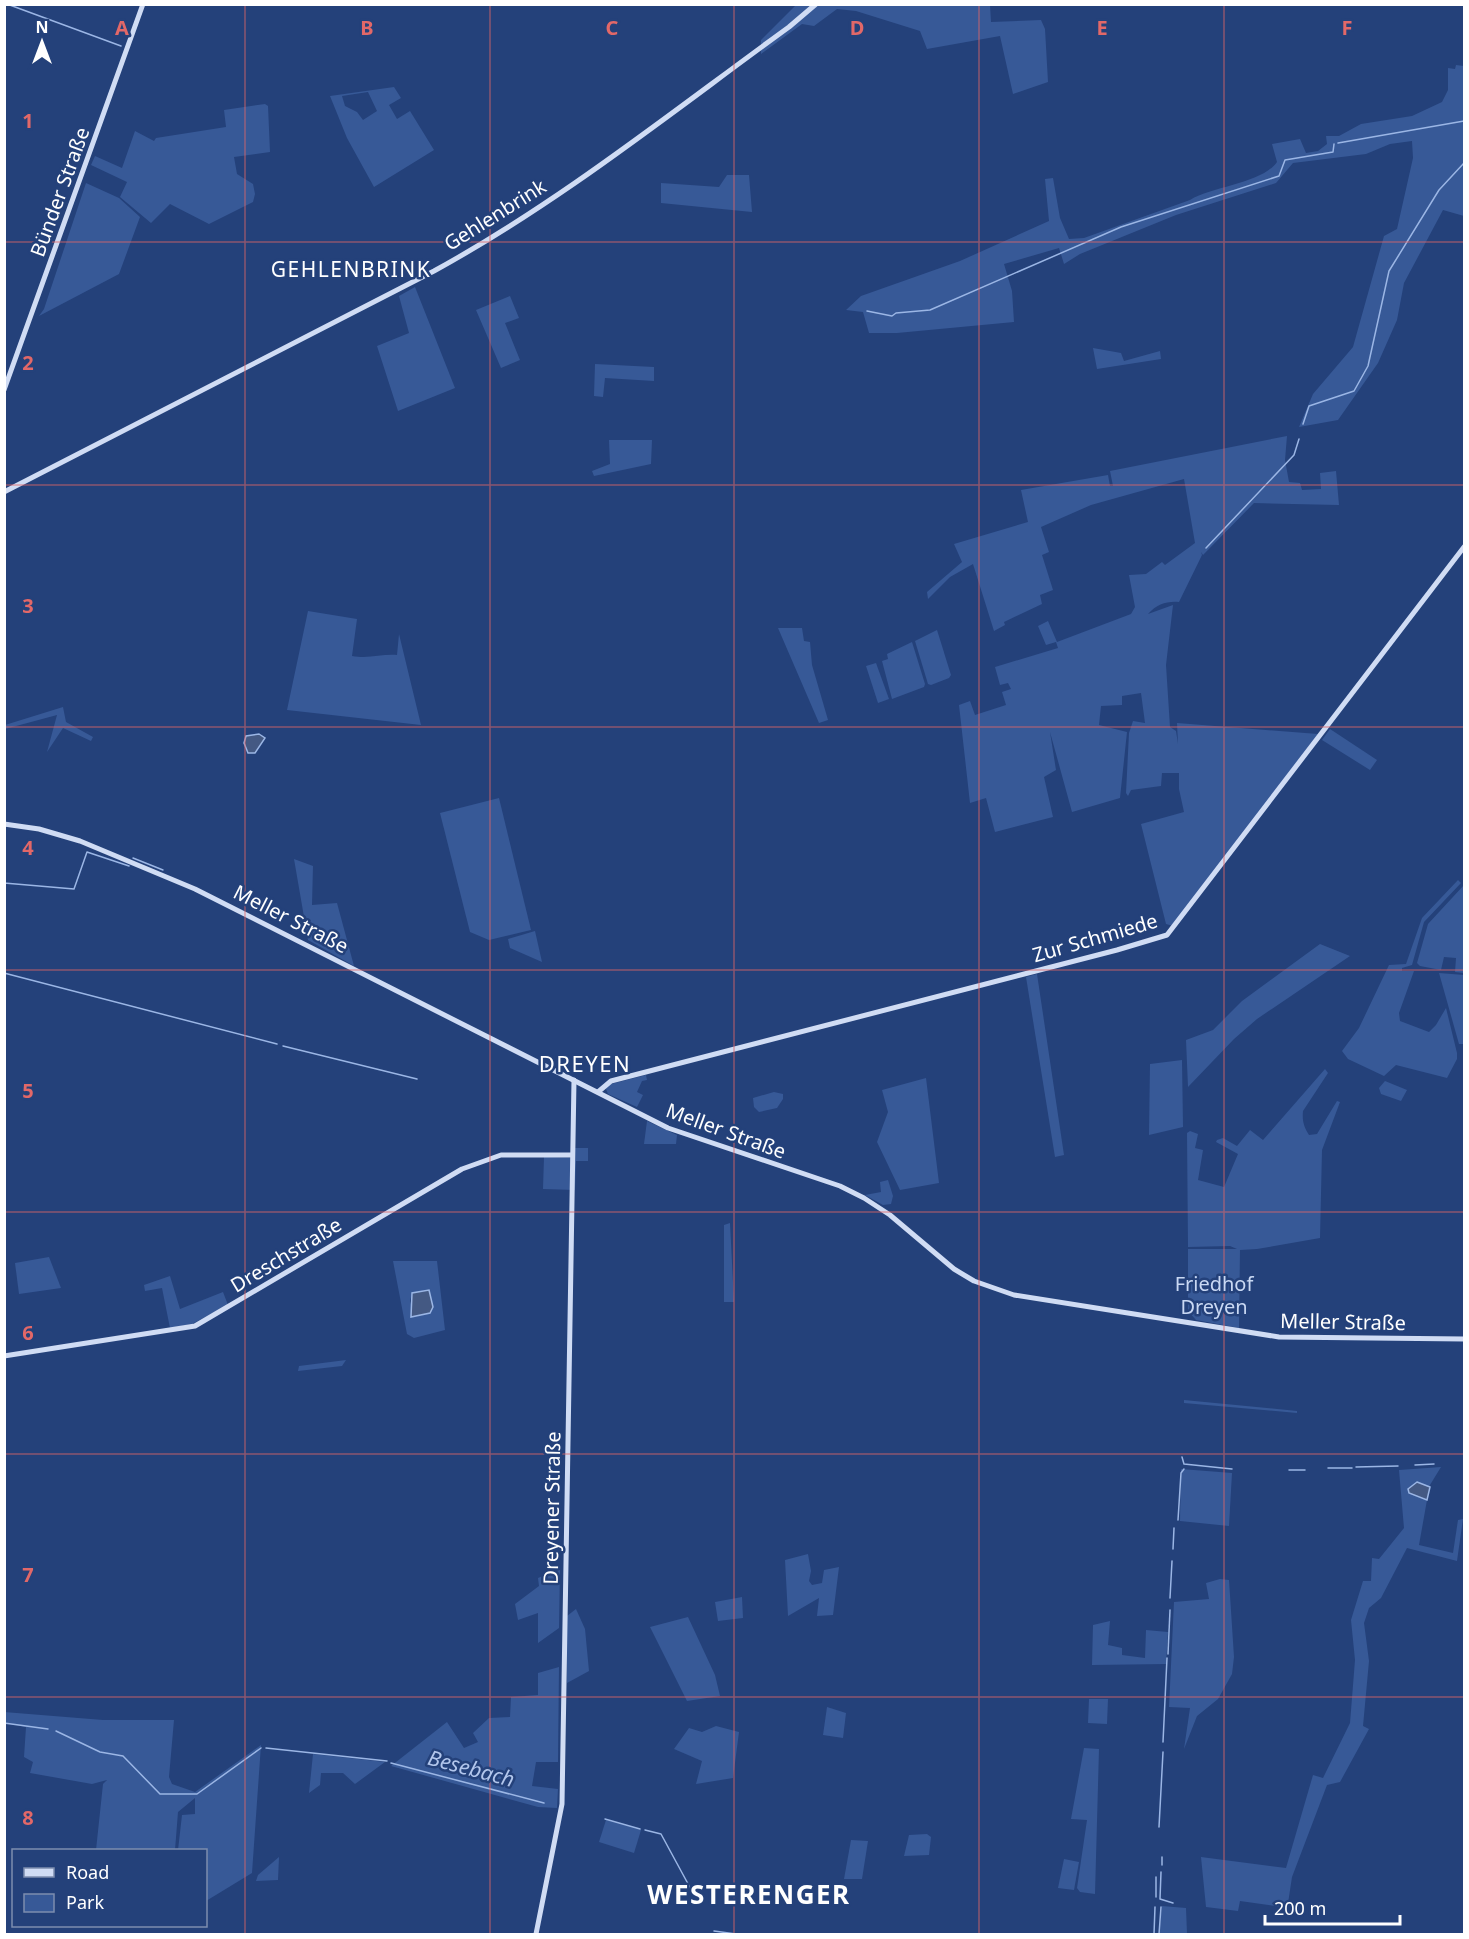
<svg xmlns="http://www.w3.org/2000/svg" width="1469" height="1939" font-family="'Noto Sans',sans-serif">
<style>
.green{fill:#375997;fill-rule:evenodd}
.water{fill:#445983;stroke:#9bb6e5;stroke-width:1.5}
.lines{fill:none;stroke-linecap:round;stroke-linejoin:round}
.stream{stroke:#9bb6e5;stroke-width:1.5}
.secondary{stroke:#d0dcf4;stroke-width:5}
.grid{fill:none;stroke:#e26868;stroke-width:1.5;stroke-opacity:0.55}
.labels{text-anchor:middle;stroke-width:5;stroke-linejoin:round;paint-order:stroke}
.street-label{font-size:20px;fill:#fff;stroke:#24417a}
.park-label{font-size:20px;fill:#c9d8f3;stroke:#24417a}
.neighbourhood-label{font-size:21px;letter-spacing:1.5px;fill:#fff;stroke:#24417a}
.water-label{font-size:21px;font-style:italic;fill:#b2c6ec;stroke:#24417a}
.quarter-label{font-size:22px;letter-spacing:1.5px;fill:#fff;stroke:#24417a}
.district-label{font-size:26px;font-weight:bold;letter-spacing:1.5px;fill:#fff;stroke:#24417a}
.grid-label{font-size:20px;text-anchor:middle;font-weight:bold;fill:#e26868;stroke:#24417a;stroke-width:5;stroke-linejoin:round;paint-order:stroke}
</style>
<rect width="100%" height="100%" fill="#24417a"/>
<g class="green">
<polygon points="796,5 990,5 991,22 1041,20 1045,29 1048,82 1013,94 1000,36 927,49 920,31 856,11 837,9 814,26 802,24 761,54 761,40"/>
<path d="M1456,65L1464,66V216L1443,210L1404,283L1397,320L1378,363L1338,420L1299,427L1313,394L1353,347L1384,236L1397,229L1413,158L1412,141L1390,144L1366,154L1293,163L1276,183L1176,215L1080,254L1064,264L1059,248L1004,264L1012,291L1014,322L897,333H869L863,312L846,310L861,296L960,261L1049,221L1045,179L1053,178L1060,218L1069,239L1084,238L1190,200C1214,186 1263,183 1277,162L1272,144L1300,139L1306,153L1318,151L1327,144L1326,136H1339L1361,124L1412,116L1442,102L1448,90V68L1455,69Z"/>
<path d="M394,87L401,98L389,105L397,119L410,111L434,150L374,187L347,138L330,96ZM368,92L377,111L363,120L357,112L345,106L342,96Z"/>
<polygon points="265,104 268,106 270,152 234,157 237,174 253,184 255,194 253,202 209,224 170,204 151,223 120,197 127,182 91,165 95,156 122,168 135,131 154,141 156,138 226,127 224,110"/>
<polygon points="727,175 749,175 752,212 661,203 661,183 719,187"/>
<polygon points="86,183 119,198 140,217 119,274 39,316 44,309"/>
<polygon points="415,287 455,388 398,411 377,346 409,333 399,296"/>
<polygon points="510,296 519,318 505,323 520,360 501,368 476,310"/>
<polygon points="1093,348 1121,353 1124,361 1160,351 1161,359 1097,369"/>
<polygon points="595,364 654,367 654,381 605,378 603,397 594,396"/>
<path d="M1287,436L1285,460L1289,482L1300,483L1302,490L1321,489L1320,473L1336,471L1339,505L1254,503L1203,555L1201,552L1202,555L1179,602C1167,601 1157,604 1148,614L1173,605L1166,665L1170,727L1176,731L1178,744L1177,723L1318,734L1173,926L1166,924L1141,824L1184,812L1179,789V773H1162L1161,786L1131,790L1128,796L1126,793L1129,733L1133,721L1145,723L1141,693L1122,696V705L1101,706L1099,725L1127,732L1120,798L1072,812L1050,732L1056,770L1044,777L1053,817L995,832L986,798L970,803L959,705L970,701L975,715L1006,705L1002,692L1011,689L1008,683L1000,685L995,667L1058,648L1056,642L1046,645L1038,626L1048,621L1057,642L1131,614L1135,607L1129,575L1146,574L1162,562L1165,565L1195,543L1184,479L1091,505L1041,527L1049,552L1042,555L1053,590L1040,595L1042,604L1004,622L1005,625L994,631L973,564L950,577L928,599L927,592L962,562L954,544L1028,522L1021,490L1108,475L1110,486H1113L1110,471Z"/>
<polygon points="609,440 652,440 651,464 594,476 592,471 610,464"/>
<path d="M308,611L357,619L352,656C369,659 381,654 397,655L399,634L421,725L287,710Z"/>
<polygon points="778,628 802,628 804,641 810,642 812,665 828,720 819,723"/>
<polygon points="937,630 951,675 949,678 931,685 928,684 915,641"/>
<polygon points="912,642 925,684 924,687 892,699 882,661 888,659 887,654"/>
<polygon points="876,663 889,699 878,703 866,666"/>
<polygon points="63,707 66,722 93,737 91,741 63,728 47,752 57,715 5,729 5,725"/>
<polygon points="1330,729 1377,760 1370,770 1322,740"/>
<polygon points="499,798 531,930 489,940 470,932 440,813"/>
<polygon points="294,859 313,866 312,905 337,903 354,966 308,940"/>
<polygon points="1458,880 1461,883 1424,922 1412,965 1402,968 1402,971 1414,971 1399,1013 1400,1021 1429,1032 1436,1025 1446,1008 1457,1053 1457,1059 1447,1078 1396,1065 1384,1076 1348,1059 1342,1051 1359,1028 1389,965 1406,964 1422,918"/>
<polygon points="1464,885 1464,973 1455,972 1456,958 1444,957 1441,970 1420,966 1417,963 1428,924"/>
<polygon points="535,931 542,962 510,948 508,939"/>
<polygon points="1320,944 1350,956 1257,1019 1234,1039 1188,1087 1186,1040 1213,1030 1242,1001"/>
<polygon points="1439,973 1464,975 1464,1044 1459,1044"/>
<polygon points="1037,974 1064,1155 1055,1157 1026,977"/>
<polygon points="1182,1060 1183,1127 1149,1135 1150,1064"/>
<path d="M1325,1069L1328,1073L1303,1111C1302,1121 1304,1127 1309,1135L1317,1134L1337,1101L1340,1102L1322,1150L1320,1238L1257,1249L1240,1250L1239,1328L1196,1320L1188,1311V1249H1237L1230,1246L1188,1247L1187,1133L1190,1131L1198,1134L1195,1148L1203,1150L1198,1180L1224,1187L1238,1154L1216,1142L1217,1140L1223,1138L1237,1146L1250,1130L1263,1140Z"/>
<polygon points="646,1075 647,1080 642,1081 637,1092 643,1095 637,1107 608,1094 606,1089 607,1085"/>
<polygon points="926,1078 939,1183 900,1190 877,1142 888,1112 882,1090"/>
<polygon points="1385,1081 1407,1090 1401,1101 1381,1094 1379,1088"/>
<polygon points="774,1092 783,1094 783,1099 777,1108 759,1112 754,1107 753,1098"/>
<polygon points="647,1121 677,1135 676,1144 644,1144"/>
<polygon points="575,1148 588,1148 588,1161 576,1161 575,1190 543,1189 544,1157 575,1158"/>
<polygon points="888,1180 893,1196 891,1204 883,1205 865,1195 881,1192 880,1182"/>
<polygon points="730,1223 734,1302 724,1302 724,1225"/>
<polygon points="49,1257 61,1288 19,1294 15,1263"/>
<path d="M393,1261H437L445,1330L414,1338L407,1334ZM428,1290L430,1313L415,1317L410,1301L412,1293Z"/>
<polygon points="170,1276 180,1309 223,1292 228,1305 192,1324 170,1328 162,1288 145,1291 144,1285"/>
<polygon points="346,1360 342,1366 298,1371 299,1366"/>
<polygon points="1184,1400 1297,1411 1297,1413 1184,1403"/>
<polygon points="1441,1467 1422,1498 1427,1500 1419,1545 1453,1553 1458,1520 1463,1519 1457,1561 1407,1548 1381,1598 1369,1608 1364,1623 1369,1661 1363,1726 1369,1729 1340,1782 1327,1785 1292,1877 1287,1910 1283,1907 1240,1901 1238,1911 1206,1907 1201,1857 1286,1868 1313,1775 1323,1778 1350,1723 1355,1660 1351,1620 1363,1581 1371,1581 1372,1558 1379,1559 1404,1528 1399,1470"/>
<polygon points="1181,1469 1232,1473 1229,1526 1180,1521"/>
<polygon points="808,1554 811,1571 809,1581 812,1585 822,1583 824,1570 839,1567 833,1615 817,1616 819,1598 788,1616 785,1560"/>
<polygon points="560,1569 559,1628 538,1643 538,1613 518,1620 515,1604 539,1586 538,1578"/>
<polygon points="1220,1579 1229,1580 1234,1657 1232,1674 1218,1699 1197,1716 1184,1749 1190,1708 1169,1707 1174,1602 1209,1599 1206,1583"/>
<polygon points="742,1597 743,1618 718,1621 715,1602"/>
<polygon points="576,1609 585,1629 589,1671 567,1683 567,1616"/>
<polygon points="688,1617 715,1675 720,1696 687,1701 650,1627"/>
<polygon points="1110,1621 1108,1645 1122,1648 1122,1655 1145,1658 1146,1630 1168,1632 1166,1664 1092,1665 1093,1625"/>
<polygon points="559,1667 558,1762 536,1762 532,1786 558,1789 557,1808 538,1807 391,1766 447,1722 464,1748 478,1742 473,1733 489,1718 510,1717 511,1697 538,1695 538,1673"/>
<polygon points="1089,1699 1108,1699 1107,1724 1088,1723"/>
<polygon points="827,1707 846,1713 843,1738 823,1735"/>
<polygon points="4,1712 103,1720 174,1720 169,1777 172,1784 195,1792 261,1745 252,1873 206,1901 206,1850 178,1850 182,1815 195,1814 195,1798 178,1812 175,1850 96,1850 103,1784 107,1780 92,1784 30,1773 33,1762 24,1757 26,1727 5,1723"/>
<polygon points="716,1726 739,1732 733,1778 696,1784 702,1761 674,1749 689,1728 702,1732"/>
<polygon points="1084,1748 1099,1749 1095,1894 1080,1892 1077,1888 1087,1820 1071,1819"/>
<polygon points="313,1754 385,1762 355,1784 343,1773 321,1773 320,1785 309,1793"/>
<polygon points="606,1820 641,1830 634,1853 599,1842"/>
<polygon points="927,1834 931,1837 929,1855 904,1856 909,1835"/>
<polygon points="851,1840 868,1841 862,1879 844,1879"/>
<polygon points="279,1857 278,1880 256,1881 258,1875"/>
<polygon points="1064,1859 1079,1862 1074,1890 1058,1888"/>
<polygon points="1162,1906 1186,1908 1187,1934 1159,1934"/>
</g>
<g class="water">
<polygon points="259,734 265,738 255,753 248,753 244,743 246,736"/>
<polygon points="429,1290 433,1307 430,1313 411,1317 412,1293"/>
<polygon points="1417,1482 1430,1487 1427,1500 1409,1493 1408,1489"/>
</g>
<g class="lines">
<g class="stream">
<polyline points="7,4 121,46"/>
<polyline points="1338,143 1464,121"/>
<polyline points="867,311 892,316 896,313 930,310 1121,227 1279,176 1285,160 1333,152 1334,144"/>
<polyline points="1303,424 1309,406 1354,391 1368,366 1389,271 1439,190 1464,163"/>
<polyline points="1206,548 1294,455 1299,439"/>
<polyline points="133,858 163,870"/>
<polyline points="4,883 74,889 87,852 129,866"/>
<polyline points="4,973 277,1044"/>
<polyline points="283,1046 417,1079"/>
<polyline points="1182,1457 1184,1464 1232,1469"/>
<polyline points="1415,1465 1434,1464"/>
<polyline points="1356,1467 1398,1466"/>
<polyline points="1328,1468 1352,1468"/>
<polyline points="1289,1470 1305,1470"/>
<polyline points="1178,1520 1181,1473 1184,1469"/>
<polyline points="1173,1549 1174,1528"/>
<polyline points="1170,1598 1172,1561"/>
<polyline points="1168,1654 1170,1610"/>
<polyline points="4,1723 48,1729"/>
<polyline points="56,1731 100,1752 123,1756 160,1794 197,1794 261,1748"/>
<polyline points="1163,1742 1167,1658"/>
<polyline points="266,1748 387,1761"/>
<polyline points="391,1763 544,1803"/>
<polyline points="605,1819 640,1829"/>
<polyline points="1159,1827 1163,1752"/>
<polyline points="645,1830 661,1834 693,1893"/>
<polyline points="1162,1865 1162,1857"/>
<polyline points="1161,1872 1160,1899 1173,1903"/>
<polyline points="1156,1897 1156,1877"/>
<polyline points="714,1931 736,1934"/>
<polyline points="1154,1934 1155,1907"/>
<polyline points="1159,1934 1161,1907"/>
</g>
<g class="secondary">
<polyline points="4,390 143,4"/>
<path d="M4,492L434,271C560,202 673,111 789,27L816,4"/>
<polyline points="4,824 39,829 80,841 195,889 668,1128 840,1186 864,1198 890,1215 954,1269 974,1281 1014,1295 1279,1337 1464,1339"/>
<polyline points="598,1092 611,1081 1117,950 1167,935 1464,547"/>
<polyline points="4,1356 195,1326 462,1169 501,1155 572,1155"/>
<polyline points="536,1934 562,1804 574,1080"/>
</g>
</g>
<path class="grid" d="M245,4V1934M490,4V1934M734,4V1934M979,4V1934M1224,4V1934M4,242H1464M4,485H1464M4,727H1464M4,970H1464M4,1212H1464M4,1454H1464M4,1697H1464"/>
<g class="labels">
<g class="street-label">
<text transform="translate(60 192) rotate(-70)" y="7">Bünder Straße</text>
<text transform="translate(495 215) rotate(-32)" y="7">Gehlenbrink</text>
<text transform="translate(291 919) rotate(27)" y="7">Meller Straße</text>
<text transform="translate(1095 938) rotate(-16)" y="7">Zur Schmiede</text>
<text transform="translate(726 1131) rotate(20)" y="7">Meller Straße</text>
<text transform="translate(286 1255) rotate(-31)" y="7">Dreschstraße</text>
<text transform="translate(1343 1322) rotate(1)" y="7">Meller Straße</text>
<text transform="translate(552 1508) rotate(-89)" y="7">Dreyener Straße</text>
</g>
<g class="park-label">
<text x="1214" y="1291">Friedhof<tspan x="1214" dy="23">Dreyen</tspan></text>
</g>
<g class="neighbourhood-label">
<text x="351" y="277">GEHLENBRINK</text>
</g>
<g class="water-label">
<text transform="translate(471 1769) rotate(15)" y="7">Besebach</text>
</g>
<g class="quarter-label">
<text x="585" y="1072">DREYEN</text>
</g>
<g class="district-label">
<text x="749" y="1904">WESTERENGER</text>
</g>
</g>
<g class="grid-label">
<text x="122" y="35">A</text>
<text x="367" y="35">B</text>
<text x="612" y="35">C</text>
<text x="857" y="35">D</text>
<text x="1102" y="35">E</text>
<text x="1347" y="35">F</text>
<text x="28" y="128">1</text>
<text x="28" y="370">2</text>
<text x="28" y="613">3</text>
<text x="28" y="855">4</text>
<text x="28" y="1098">5</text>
<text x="28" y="1340">6</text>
<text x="28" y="1582">7</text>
<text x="28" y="1825">8</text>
</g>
<rect width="1469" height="1939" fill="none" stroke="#ffffff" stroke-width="12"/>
<rect x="12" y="1849" width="195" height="78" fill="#24417a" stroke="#7c8daf" stroke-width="1.5"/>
<rect x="24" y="1868" width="30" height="9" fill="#d0dcf4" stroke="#7c8daf" stroke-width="1.5"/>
<text x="66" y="1879" font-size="18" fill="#ffffff">Road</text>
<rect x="24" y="1894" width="30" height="18" fill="#375997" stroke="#7c8daf" stroke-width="1.5"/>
<text x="66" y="1909" font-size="18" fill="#ffffff">Park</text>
<g transform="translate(42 42)" stroke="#24417a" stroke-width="4.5" paint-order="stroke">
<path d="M0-4.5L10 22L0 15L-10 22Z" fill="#ffffff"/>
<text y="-9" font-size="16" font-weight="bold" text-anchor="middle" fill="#ffffff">N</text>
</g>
<path d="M1265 1915v9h135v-9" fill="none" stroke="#ffffff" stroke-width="3"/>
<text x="1274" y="1915" font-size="18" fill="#ffffff" stroke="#24417a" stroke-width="4.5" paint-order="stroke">200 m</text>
</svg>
